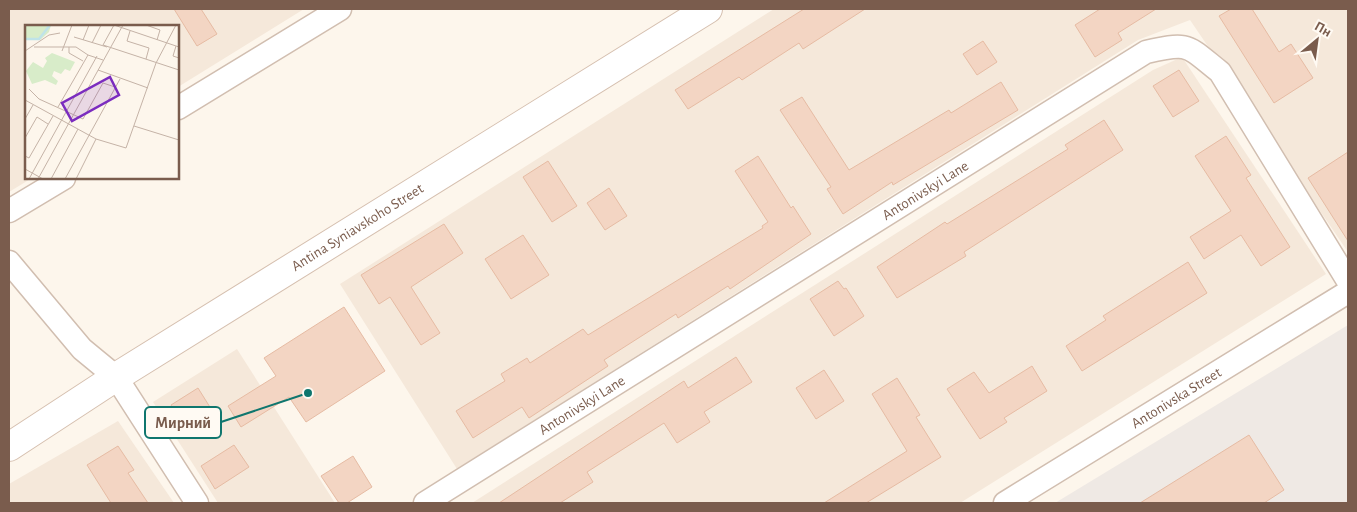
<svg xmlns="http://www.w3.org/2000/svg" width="1357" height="512" font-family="'Alegreya Sans',sans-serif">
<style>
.residential{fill:#f5e8da}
.industrial{fill:#efe9e4}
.building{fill:#f3d5c3;stroke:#e6bba3}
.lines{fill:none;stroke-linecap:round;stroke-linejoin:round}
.street-casing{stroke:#d1beb0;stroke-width:25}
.secondary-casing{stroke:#d6c0b0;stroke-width:30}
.street{stroke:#fff;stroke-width:22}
.secondary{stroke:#fff;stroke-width:28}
.labels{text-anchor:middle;stroke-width:5;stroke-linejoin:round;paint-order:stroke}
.street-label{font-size:15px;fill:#7a5c4d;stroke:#fffaf3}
.inset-river{fill:none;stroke:#bfe3e8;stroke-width:2.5}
.inset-road{fill:none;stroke:#c5b3a7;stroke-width:1}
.view{fill:#7b2cbf;fill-opacity:0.15;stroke:#7b2cbf;stroke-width:2.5}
.inset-edge{fill:none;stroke:#7a5c4d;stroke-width:2.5}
.leader{fill:none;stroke:#0f766e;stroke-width:2}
.callout-dot{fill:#0f766e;stroke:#fffaf3;stroke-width:2}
.callout{fill:#fffaf3;stroke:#0f766e;stroke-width:2}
.callout-label{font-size:16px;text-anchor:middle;font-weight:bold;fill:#7a5c4d}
</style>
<rect width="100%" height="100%" fill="#fdf6ec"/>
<g class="residential">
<polygon points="9,9 304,9 178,87 178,26 26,26 26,178 32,178 9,192"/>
<polygon points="774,9 1348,9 1348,252 1190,20 1138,40 457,469 340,284"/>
<polygon points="1182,57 1326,274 960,503 472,503 1153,70"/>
<polygon points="237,349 335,503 218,503 153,402"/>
<polygon points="118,421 174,503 9,503 9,484"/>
</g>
<polygon class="industrial" points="1348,325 1348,503 1055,503"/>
<g class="building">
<polygon points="174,9 201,9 217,34 197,46"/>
<polygon points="804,9 865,9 803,49 799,43 742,80 739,77 688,109 675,90"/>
<polygon points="1100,9 1156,9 1118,33 1122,40 1095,57 1075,25"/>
<polygon points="1231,9 1252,9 1279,52 1291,44 1313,78 1274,103 1219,16"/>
<polygon points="983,41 997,62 977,75 963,54"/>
<polygon points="1179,70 1199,101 1173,117 1153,86"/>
<polygon points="1001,82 1018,110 893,185 892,182 843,214 827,189 831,187 780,110 802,97 849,170 949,110 951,113"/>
<polygon points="1104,120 1123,150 964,252 966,256 897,298 877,267 945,222 947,224 1068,149 1065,145"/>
<polygon points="1226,136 1251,175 1246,178 1290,247 1261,266 1241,235 1204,259 1190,237 1231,211 1195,156"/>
<polygon points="1348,152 1348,241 1308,178"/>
<polygon points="758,156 791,208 793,206 811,234 730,289 728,286 678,318 676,314 604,360 608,366 529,418 522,407 473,438 456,411 505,381 501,374 527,358 530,363 583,329 588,335 763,228 762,226 768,222 735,171"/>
<polygon points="548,161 577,206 552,222 523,177"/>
<polygon points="609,188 627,216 605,230 587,203"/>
<polygon points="444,224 463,253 411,287 440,333 421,345 390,297 379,304 361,275"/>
<polygon points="523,235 549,275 511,299 485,259"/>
<polygon points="1188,262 1207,293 1082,371 1066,346 1106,320 1103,316"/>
<polygon points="838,281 844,289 846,288 864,316 834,336 810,299"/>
<polygon points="344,307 385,371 306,422 289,397 241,427 228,406 276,376 264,358"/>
<polygon points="736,357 752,382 704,412 710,422 677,443 664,423 587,472 593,482 560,503 499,503 684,381 688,388"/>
<polygon points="1032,366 1047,391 1004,418 1007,422 980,439 947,389 974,372 989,393"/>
<polygon points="824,370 844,401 816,419 796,388"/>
<polygon points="897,378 920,415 916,417 941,457 866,503 824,503 907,451 872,394"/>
<polygon points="198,388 213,412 186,429 171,405"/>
<polygon points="1249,435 1284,490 1264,503 1140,503"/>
<polygon points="234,445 249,467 215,489 201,466"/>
<polygon points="118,446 134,470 128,473 148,503 111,503 87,465"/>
<polygon points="353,456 372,487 347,503 339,503 321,476"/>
</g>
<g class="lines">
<defs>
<g id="street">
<polyline points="178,108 340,9"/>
<polyline points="9,211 64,178"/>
<polyline points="9,262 82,349 116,377 197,503"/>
<path id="s1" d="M425,503L1146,52C1190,42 1186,45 1220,72L1348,281"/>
<path id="s2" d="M1005,503L1348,292"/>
</g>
<g id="secondary">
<path id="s3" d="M9,447L116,377L708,9"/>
</g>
</defs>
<use href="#street" class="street-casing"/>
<use href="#secondary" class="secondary-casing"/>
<use href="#street" class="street"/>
<use href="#secondary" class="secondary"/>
</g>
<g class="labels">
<g class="street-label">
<text dy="5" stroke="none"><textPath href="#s1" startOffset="590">Antonivskyi Lane</textPath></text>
<text dy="5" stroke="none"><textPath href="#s3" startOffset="412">Antina Syniavskoho Street</textPath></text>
<text dy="5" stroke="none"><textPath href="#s2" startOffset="201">Antonivska Street</textPath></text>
<text dy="5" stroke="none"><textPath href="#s1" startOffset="185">Antonivskyi Lane</textPath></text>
</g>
</g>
<g transform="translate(25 25)">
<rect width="154" height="154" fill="#fdf6ec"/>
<path d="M0,0H26L24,7L15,15L0,14ZM27,28L50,37L45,46L40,44L36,49L29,46L27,51L33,56L31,60L20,55L7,59L1,46L8,37L18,43L22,36L20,33Z" fill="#d8ecc9"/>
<path class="inset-river" d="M0,14H14L25,0"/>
<path class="inset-road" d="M89,0L78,20L154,45M89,0L154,22M121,0L135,5L132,15M105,6L102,16L124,23L121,34M49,12L82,22M58,15L64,0M67,18L76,0M151,21L148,31L154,33M9,22H51L63,30M44,22V28L58,36M0,26L24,10L35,8M37,26L47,0M73,45L123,63M4,64L14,74L58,94L78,58L90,62M0,75L71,114L101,123L131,38L151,0M33,82L63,30L78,35M0,94L8,80M109,101L154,115M0,113L12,92L23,99M0,131L4,133L28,91M0,144L18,154M4,154L72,31M13,154L98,0M26,154L53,104M40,154L95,54M51,154L71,114"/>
<path class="view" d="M85,52L94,70L47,96L37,78Z"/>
<rect width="154" height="154" class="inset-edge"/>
</g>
<path class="leader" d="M308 393L221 422"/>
<circle class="callout-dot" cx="308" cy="393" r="5"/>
<rect class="callout" x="145" y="407" width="76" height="31" rx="5"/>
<g class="callout-label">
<text x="183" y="428">Мирний</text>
</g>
<rect width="1357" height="512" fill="none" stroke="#7a5c4d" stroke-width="20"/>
<g transform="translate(1317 40) rotate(29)" stroke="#fffaf3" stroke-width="4" paint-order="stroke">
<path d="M0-4L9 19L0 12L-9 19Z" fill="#7a5c4d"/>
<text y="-8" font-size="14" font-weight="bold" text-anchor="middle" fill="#7a5c4d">Пн</text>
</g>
</svg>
